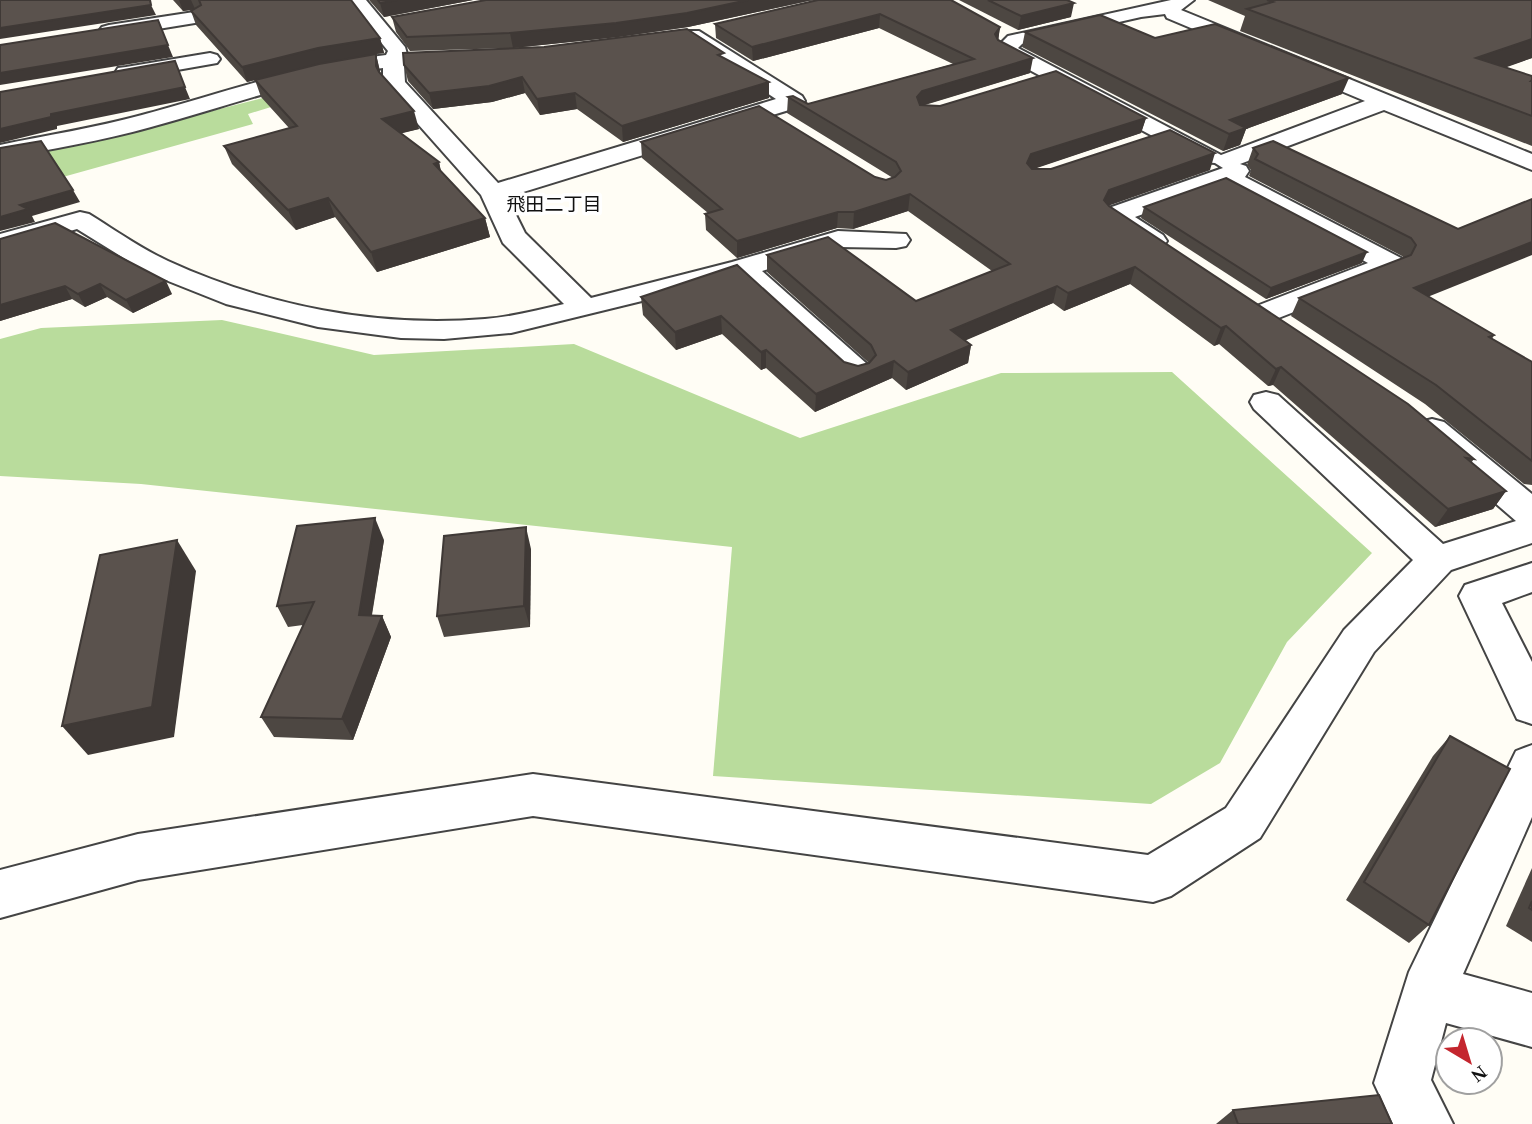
<svg xmlns="http://www.w3.org/2000/svg" width="1532" height="1124" font-family="'Times New Roman','Noto Sans JP',serif">
<style>
.forest{fill:#b9dc9c}
.lines{fill:none;stroke-linecap:round;stroke-linejoin:round}
.minor-casing{stroke:#444;stroke-width:4}
.minor{fill:#fff;fill-rule:evenodd}
.wall{fill:#4d4742}
.shaded-wall{fill:#3f3936}
.building{fill:#5a524d;stroke:#3f3936;stroke-width:2}
.labels{text-anchor:middle;stroke-width:7;stroke-linejoin:round;paint-order:stroke}
.far-neighbourhood-label{font-size:19px;fill:#111;stroke:#fff}
</style>
<rect width="100%" height="100%" fill="#fffdf5"/>
<g class="forest">
<polygon points="302,88 310,95 248,114 253,124 9,192 0,160 141,129"/>
<polygon points="222,320 374,355 574,344 800,438 1001,373 1172,372 1372,553 1287,642 1220,763 1151,804 713,776 732,547 141,484 0,476 0,339 41,328"/>
</g>
<g class="lines">
<defs>
<g id="minor">
<path d="M347,0H366L405,47L407,54L463,56L466,60L463,64L456,66H404L405,82L498,183L776,99L685,39L682,35L685,31H699L802,96L805,101L802,106L507,197L525,233L591,298L732,262L838,231L906,234L910,240L906,246L896,248L840,247L762,271L867,364L872,371L867,378L856,381L845,378L736,278L511,333L444,339L401,338L318,327L226,304L148,273L77,229L0,251V234L80,212L89,214C115,230 140,248 168,261C266,306 377,328 485,319C512,317 538,310 564,304L503,243L481,195L386,88L383,83V68C302,78 229,106 151,127C102,141 50,149 0,159V145C47,135 95,128 142,115C223,93 301,65 386,55L388,51Z"/>
<path d="M1171,0H1194L1181,10L1532,154V170L1384,110L1240,164L1246,166L1249,171L1245,177L1401,258L1405,264L1401,270L1276,319L1265,322L1254,319L1250,313L1254,307L1368,263L1223,185L1135,217L1163,235L1167,241L1163,247C1141,252 1123,232 1106,221L1102,215L1106,209L1223,168L1215,163L1201,162L998,53L995,49L1008,36ZM1165,14L1167,18L1365,101L1221,155L1018,48L1022,44L1141,17Z"/>
<polygon points="194,12 201,14 204,18 201,22 109,37 102,35 99,31 102,27 109,25"/>
<polygon points="210,53 217,55 220,59 217,63 126,79 118,78 115,73 118,68 126,67"/>
<polygon points="1266,392 1278,395 1443,544 1516,521 1420,438 1415,430 1420,422 1432,419 1444,422 1532,494 1532,543 1451,570 1374,652 1260,838 1171,896 1153,902 533,816 138,880 0,918 0,870 138,834 533,774 1148,855 1226,808 1344,630 1413,560 1254,409 1250,402 1254,395"/>
<polygon points="1532,563 1532,592 1502,603 1532,662 1532,724 1517,719 1459,596 1465,585"/>
<polygon points="1532,745 1532,817 1463,974 1532,993 1532,1047 1446,1023 1431,1080 1453,1124 1393,1124 1374,1083 1409,972 1516,751"/>
</g>
</defs>
<use href="#minor" class="minor-casing"/>
<use href="#minor" class="minor"/>
</g>
<g class="wall">
<polygon points="173,0 351,0 380,38 384,53 376,54 380,73 419,129 401,133 439,162 441,172 485,218 490,237 377,272 335,217 296,230 232,164 224,146 289,128 261,97 255,80 247,82 196,25 191,11 193,10 183,11"/>
<polygon points="369,0 473,0 384,17"/>
<polygon points="817,0 808,1 688,27 618,37 513,48 410,51 396,32 392,17"/>
<polygon points="818,0 1000,27 998,40 1030,73 925,105 1146,118 1141,133 1032,169 1210,170 1108,205 1474,459 1471,463 1506,491 1493,509 1435,527 1273,385 1268,386 1219,344 1214,346 1130,284 1064,311 1053,303 965,340 971,345 968,363 906,390 892,378 815,412 766,368 761,370 722,334 676,350 643,315 641,297 737,265 844,362 858,366 869,363 767,272 767,255 916,301 992,271 908,211 853,229 837,228 737,258 706,230 705,214 708,213 642,158 641,142 875,177 886,180 893,178 787,113 788,97 808,104 953,64 879,28 753,61 716,38 715,24"/>
<polygon points="959,0 1067,0 1071,17 1018,30"/>
<polygon points="1208,0 1532,0 1532,58 1505,67 1532,76 1532,146 1240,31 1245,16"/>
<polygon points="1025,32 1155,38 1342,94 1246,129 1240,145 1223,151 1022,47"/>
<polygon points="724,58 769,82 769,98 623,142 577,109 540,115 525,93 492,102 433,109 408,81 404,65"/>
<polygon points="1253,148 1458,229 1429,297 1494,335 1492,339 1532,362 1532,485 1524,484 1425,404 1291,316 1299,298 1404,258 1402,256 1249,176 1251,170 1247,165"/>
<polygon points="1144,207 1362,263 1266,299 1141,218"/>
<polygon points="0,239 172,294 133,313 107,297 85,307 72,299 0,321"/>
<polygon points="384,540 372,615 382,616 391,637 353,740 274,737 261,717 303,625 288,627 277,606"/>
<polygon points="531,549 530,627 444,637 437,616"/>
<polygon points="1450,736 1429,925 1409,943 1346,900 1433,756"/>
<polygon points="1532,868 1532,942 1506,926"/>
<polygon points="1233,1110 1392,1124 1216,1124"/>
</g>
<g class="shaded-wall">
<polygon points="179,0 191,0 195,9 183,11"/>
<polygon points="397,0 473,0 384,17 380,3"/>
<polygon points="748,0 817,0 808,1 688,27 618,37 513,48 510,33"/>
<polygon points="1074,3 1071,17 1018,30 1021,16"/>
<polygon points="151,5 156,15 0,39 0,28"/>
<polygon points="880,14 879,28 753,61 752,47"/>
<polygon points="1000,27 998,42 995,34"/>
<polygon points="380,38 384,53 376,54 380,71 380,83 323,63 247,82 242,67 318,48"/>
<polygon points="1532,39 1532,58 1465,82 1476,58"/>
<polygon points="168,45 173,57 0,85 0,73"/>
<polygon points="1033,58 1030,73 920,106 917,97 922,91"/>
<polygon points="522,77 525,93 492,102 433,109 429,93"/>
<polygon points="1349,78 1342,94 1246,129 1240,145 1223,151 1229,134 1230,120"/>
<polygon points="769,82 769,98 623,142 622,126"/>
<polygon points="185,87 190,99 57,126 57,129 0,143 0,129 51,114"/>
<polygon points="575,93 577,109 540,115 537,99"/>
<polygon points="414,111 419,129 387,137 382,119"/>
<polygon points="1146,118 1141,133 1028,171 1027,163 1031,154"/>
<polygon points="1215,153 1210,170 1105,207 1104,200 1109,190"/>
<polygon points="439,162 443,181 434,164"/>
<polygon points="73,190 80,202 32,216 35,222 0,231 0,217 20,205"/>
<polygon points="910,194 908,211 853,229 854,212"/>
<polygon points="328,198 335,217 296,230 288,210"/>
<polygon points="838,212 837,228 737,258 737,241"/>
<polygon points="485,218 490,237 377,272 371,252"/>
<polygon points="1532,242 1532,255 1405,306 1414,288"/>
<polygon points="1367,252 1362,263 1266,299 1271,288"/>
<polygon points="1135,267 1130,284 1064,311 1068,293"/>
<polygon points="166,281 172,294 133,313 126,300"/>
<polygon points="100,284 107,297 85,307 78,294"/>
<polygon points="65,286 72,299 0,321 0,305"/>
<polygon points="1057,286 1053,303 948,348 951,330"/>
<polygon points="721,316 722,334 676,350 675,332"/>
<polygon points="1226,326 1219,344 1214,346 1221,328"/>
<polygon points="971,345 968,363 906,390 908,372"/>
<polygon points="766,350 766,368 761,370 761,352"/>
<polygon points="894,361 892,378 815,412 816,394"/>
<polygon points="1281,367 1273,385 1268,386 1276,369"/>
<polygon points="1506,491 1493,509 1435,527 1448,509"/>
<polygon points="375,518 384,540 368,636 359,615"/>
<polygon points="526,527 531,549 530,627 524,606"/>
<polygon points="177,540 196,571 174,737 88,755 62,726"/>
<polygon points="382,616 391,637 353,740 342,719"/>
</g>
<g class="building">
<polygon points="0,0 150,0 151,5 0,28"/>
<polygon points="199,0 351,0 380,38 318,48 242,67 191,11 201,5"/>
<polygon points="378,0 397,0 380,3"/>
<polygon points="486,0 748,0 687,13 616,23 510,33 407,37 392,17"/>
<polygon points="818,0 951,0 1000,27 995,34 998,40 1033,58 922,91 917,97 920,105 940,106 1056,71 1146,118 1031,154 1027,163 1032,169 1051,169 1170,130 1215,153 1109,190 1104,200 1109,206 1408,404 1474,459 1466,458 1506,491 1448,509 1281,367 1276,369 1226,326 1221,328 1135,267 1068,293 1057,286 951,330 971,345 908,372 894,361 816,394 766,350 761,352 721,316 675,332 641,297 737,265 844,362 858,366 869,363 876,355 871,345 767,255 828,237 916,301 1010,264 910,194 854,212 838,212 737,241 705,214 722,209 641,142 759,106 875,177 886,180 895,177 901,171 896,162 788,97 793,96 808,104 974,59 880,14 752,47 715,24"/>
<polygon points="988,0 1067,0 1074,3 1021,16"/>
<polygon points="1267,0 1532,0 1532,39 1476,58 1532,76 1532,80 1531,81 1532,81 1532,116 1247,9 1273,2"/>
<polygon points="1100,15 1155,38 1215,24 1349,78 1230,120 1246,128 1229,134 1025,32"/>
<polygon points="158,20 168,45 0,73 0,45"/>
<polygon points="687,29 724,53 718,55 769,82 622,126 575,93 537,99 522,77 489,86 429,93 404,65 403,53 544,47"/>
<polygon points="376,54 376,66 379,72 414,111 382,119 439,162 434,164 485,218 371,252 328,198 288,210 224,146 297,126 255,80 319,64"/>
<polygon points="175,61 185,87 51,114 51,117 0,129 0,92"/>
<polygon points="41,141 73,190 20,205 28,209 0,217 0,148"/>
<polygon points="1273,141 1458,229 1532,199 1532,242 1414,288 1494,335 1489,337 1532,362 1532,461 1436,385 1299,298 1411,255 1416,245 1411,238 1255,159 1258,154 1253,148"/>
<polygon points="1226,178 1367,252 1271,288 1144,207"/>
<polygon points="55,223 166,281 126,300 100,284 78,294 65,286 0,305 0,239"/>
<polygon points="375,518 359,615 382,616 342,719 261,717 314,602 277,606 297,526"/>
<polygon points="526,527 524,606 437,616 444,536"/>
<polygon points="177,540 152,707 62,726 100,555"/>
<polygon points="1450,736 1510,769 1429,925 1364,882"/>
<polygon points="1532,901 1532,910 1529,908"/>
<polygon points="1379,1095 1392,1124 1238,1124 1233,1110"/>
</g>
<g class="labels">
<g class="far-neighbourhood-label">
<text x="554" y="211">飛田二丁目</text>
</g>
</g>
<g transform="translate(1469 1061) rotate(142)"><circle r="33" fill="#ffffff" stroke="#a0a0a0" stroke-width="2"/>
<path d="M0-5L12 26L0 18L-12 26Z" fill="#c4262e"/>
<text y="-10" font-size="19" font-weight="bold" text-anchor="middle" fill="#111111">N</text>
</g>
</svg>
